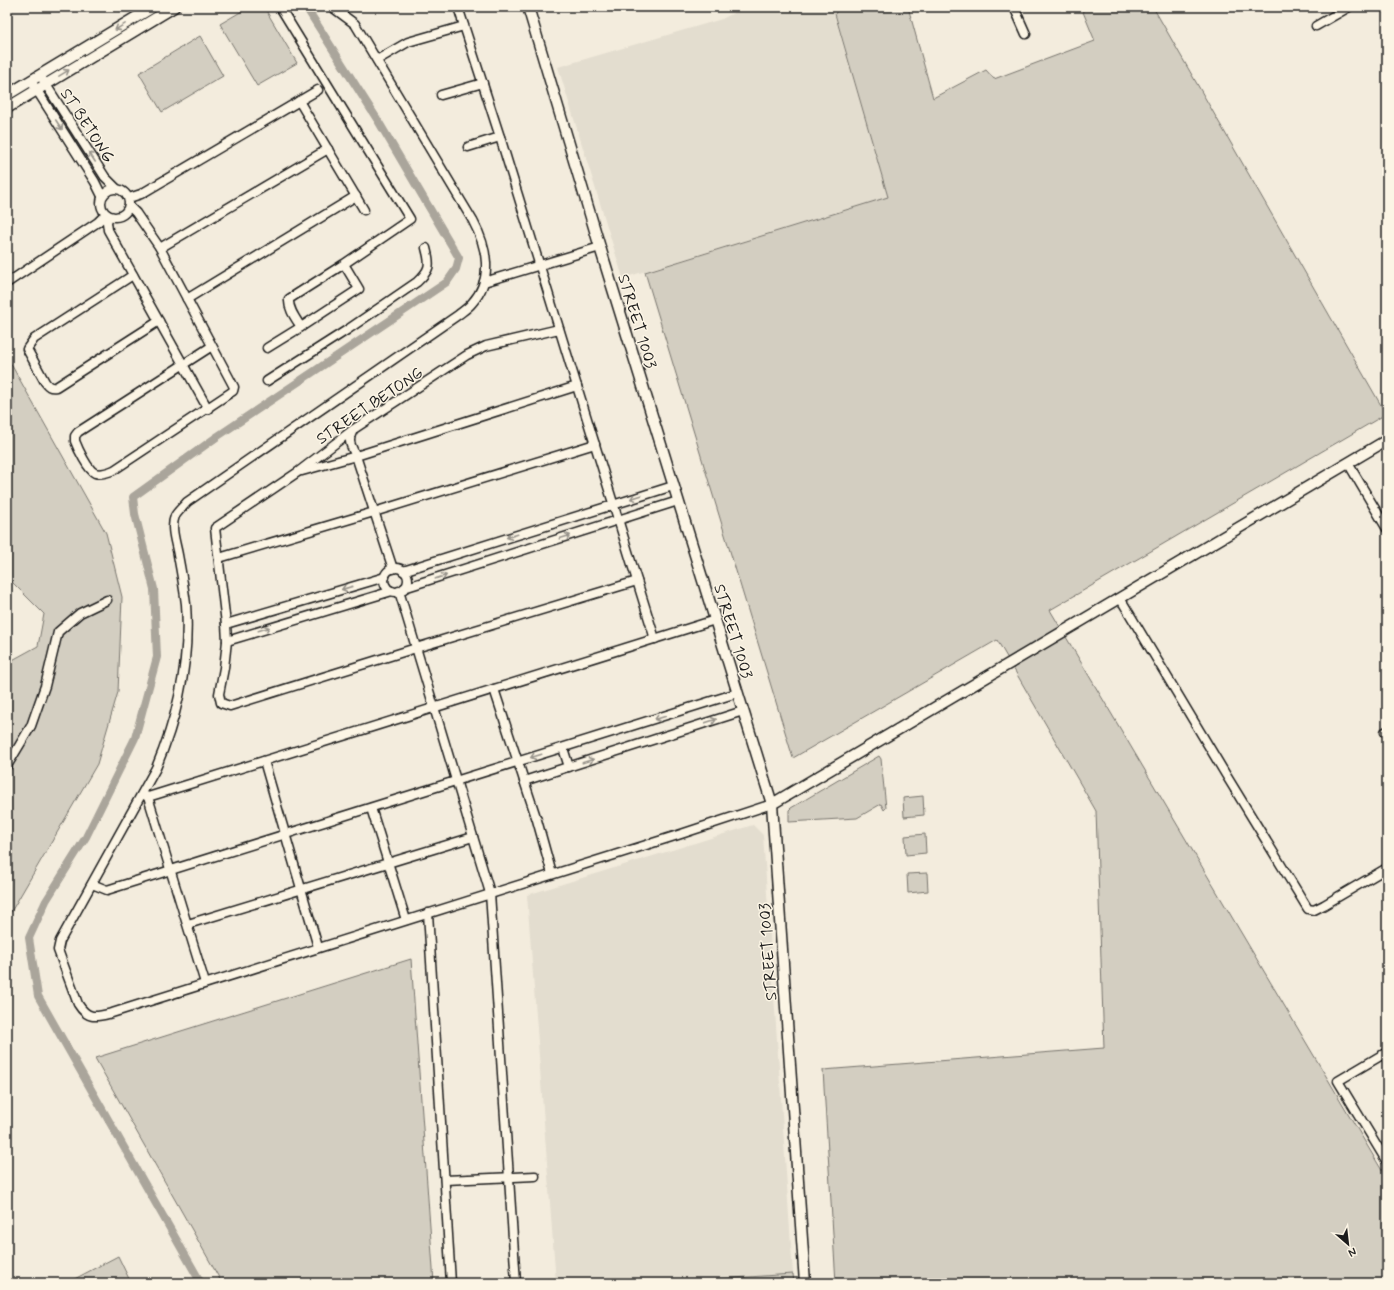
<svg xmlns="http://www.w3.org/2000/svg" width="1394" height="1290" font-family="Mynerve,sans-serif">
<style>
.built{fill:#e3ddcf}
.green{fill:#d3cec1;stroke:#78756e}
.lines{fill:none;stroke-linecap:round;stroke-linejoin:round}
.canal{stroke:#aaa59b;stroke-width:8}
.minor-casing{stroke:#1c1c1c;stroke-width:11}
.major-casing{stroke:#1c1c1c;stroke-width:13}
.minor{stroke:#fcf5e5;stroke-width:8}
.major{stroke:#fcf5e5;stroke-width:10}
.oneway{stroke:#97938b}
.labels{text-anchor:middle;stroke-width:3;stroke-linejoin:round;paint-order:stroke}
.street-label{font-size:16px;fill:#1c1c1c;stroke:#fcf5e5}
</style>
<rect width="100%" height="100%" fill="#f3ecdd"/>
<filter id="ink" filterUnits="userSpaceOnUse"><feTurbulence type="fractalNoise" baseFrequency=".025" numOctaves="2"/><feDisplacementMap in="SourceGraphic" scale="8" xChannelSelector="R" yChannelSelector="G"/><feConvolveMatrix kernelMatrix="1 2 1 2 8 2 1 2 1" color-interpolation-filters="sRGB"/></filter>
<g filter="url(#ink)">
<g class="built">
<polygon points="745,7 832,7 888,197 623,278 558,67 722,19"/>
<polygon points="753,825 763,835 793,1274 718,1279 718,1283 556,1283 527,895"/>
</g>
<g class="green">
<polygon points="249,7 264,7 297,63 257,86 220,24"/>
<polygon points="839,7 908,7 933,98 986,70 994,79 1095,41 1081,7 1153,7 1386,414 1050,610 1387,1179 1387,1283 836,1283 823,1070 1104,1048 1096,811 997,640 793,758 645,272 888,197 835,14"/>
<polygon points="200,36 223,76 162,112 139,73"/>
<polygon points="7,357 106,533 122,597 118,692 97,764 8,917 7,922 7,663 38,646 44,614 7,577"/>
<polygon points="879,756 881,759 886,808 884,810 881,804 857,818 789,822 789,810 791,808"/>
<polygon points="923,796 924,815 904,817 903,798"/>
<polygon points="925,834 926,853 906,855 905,836"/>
<polygon points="927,873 928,891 908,893 907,874"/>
<polygon points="411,959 434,1283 222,1283 95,1058"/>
<polygon points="118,1256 131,1283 67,1283"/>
<polygon points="793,1274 794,1283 718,1283 718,1279"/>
</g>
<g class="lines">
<polyline class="canal" points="201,1283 38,996 29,938 46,901 86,837 135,738 157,657 154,589 135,514 133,497 218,436 447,282 456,269 459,258 377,119 306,7"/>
<defs>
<g id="minor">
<path d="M280,7L410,219L344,264L289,299C288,309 296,319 301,327L359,289L344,264"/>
<path d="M332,7L355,24L473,221C487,247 494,279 472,303C468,308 463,311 458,315L187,502C183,507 178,511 175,516C170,528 176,543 178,555C181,571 184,588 186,604C190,660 178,716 156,768L60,941L58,950L78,1004C88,1020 96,1017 112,1013L678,835L772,804"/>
<polyline points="458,7 500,137 655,639"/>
<polyline points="1014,7 1026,34"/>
<polyline points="1316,26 1349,7"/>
<polyline points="377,60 408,42 464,26"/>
<polyline points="43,80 105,177 116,188"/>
<polyline points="31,81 95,182 102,196"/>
<polyline points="441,95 483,83"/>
<polyline points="299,101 364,210"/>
<polyline points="468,147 500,137"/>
<circle cx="115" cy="203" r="14"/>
<polyline points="129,198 141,194 318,90"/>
<path d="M129,206L136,213L160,248L234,387L233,391L114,470C109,472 101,475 95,473C88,470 78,449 75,441V436L78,432L212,346"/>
<polyline points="109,216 107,222 108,230 208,409"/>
<polyline points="160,248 328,149"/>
<path d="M133,275L34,339L27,349L45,382C48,386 50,388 56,387L159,321"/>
<polyline points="484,282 600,247"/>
<polyline points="7,283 98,222 106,214"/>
<polyline points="187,299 356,196"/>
<polyline points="559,329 486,346 467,355 354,429 298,472 215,528 226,624 227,641 224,668 219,694 221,703 230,706 416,648 637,581"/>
<polyline points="267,348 301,327"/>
<path d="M267,381L347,330L417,282C430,270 431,266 426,248"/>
<path d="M353,430C347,441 351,446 356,456L393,569"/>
<polyline points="1348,463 1387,529"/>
<polyline points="302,471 356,456 577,386"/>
<polyline points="219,558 374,512 595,444"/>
<circle cx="396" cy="580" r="12"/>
<polyline points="403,571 673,486"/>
<polyline points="404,588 678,501"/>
<polyline points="399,591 490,893 516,1283"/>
<polyline points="1120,598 1226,775 1308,909 1314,910 1324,905 1387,868"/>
<polyline points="226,624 385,577"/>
<polyline points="227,641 392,591"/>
<polyline points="494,689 537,820 552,874"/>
<polyline points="1385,732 1387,731"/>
<polyline points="563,748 569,767"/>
<polyline points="264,761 318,947"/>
<polyline points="7,766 31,726 45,686 58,632 80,613 107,600"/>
<polyline points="524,781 743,711"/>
<polyline points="142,794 148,797 715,620"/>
<polyline points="148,797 205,983"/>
<polyline points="371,808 406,920"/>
<polyline points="92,884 107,890 737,693"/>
<polyline points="428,913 451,1283"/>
<polyline points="188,924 473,837"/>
<polyline points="1387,1052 1338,1081 1387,1162"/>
<polyline points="445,1180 535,1176"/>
</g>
<g id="major">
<polyline points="528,7 599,244 772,804 805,1283"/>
<polyline points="7,95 153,7"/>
<polyline points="7,108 174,7"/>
<polyline points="772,804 1387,440"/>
</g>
</defs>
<use href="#minor" class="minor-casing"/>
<use href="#major" class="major-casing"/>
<use href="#minor" class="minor"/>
<use href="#major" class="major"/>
</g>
<defs><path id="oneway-shaft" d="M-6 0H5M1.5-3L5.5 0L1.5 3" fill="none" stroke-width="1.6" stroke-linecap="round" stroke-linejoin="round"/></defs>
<g class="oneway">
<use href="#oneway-shaft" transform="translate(120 27) rotate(149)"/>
<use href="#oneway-shaft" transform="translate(64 73) rotate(-31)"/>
<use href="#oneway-shaft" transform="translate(59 125) rotate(57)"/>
<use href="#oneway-shaft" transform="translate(92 157) rotate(-123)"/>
<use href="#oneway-shaft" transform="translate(636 497) rotate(162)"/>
<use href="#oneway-shaft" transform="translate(512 536) rotate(163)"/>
<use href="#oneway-shaft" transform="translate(565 537) rotate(-18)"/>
<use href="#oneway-shaft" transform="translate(441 577) rotate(-18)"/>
<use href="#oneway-shaft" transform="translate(347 588) rotate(164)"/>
<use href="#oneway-shaft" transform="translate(264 629) rotate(-17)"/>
<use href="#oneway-shaft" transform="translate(660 718) rotate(163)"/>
<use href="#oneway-shaft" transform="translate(711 721) rotate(-18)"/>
<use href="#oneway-shaft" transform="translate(536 756) rotate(163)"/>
<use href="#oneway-shaft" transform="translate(588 761) rotate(-18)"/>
</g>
</g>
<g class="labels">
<g class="street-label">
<text transform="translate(88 125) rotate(57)" y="6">ST BETONG</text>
<text transform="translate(638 321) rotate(73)" y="6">STREET 1003</text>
<text transform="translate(369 405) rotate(-34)" y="6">STREET BETONG</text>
<text transform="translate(734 631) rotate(73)" y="6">STREET 1003</text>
<text transform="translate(767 952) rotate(-94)" y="6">STREET 1003</text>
</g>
</g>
<rect width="1394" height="1290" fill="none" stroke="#fcf5e5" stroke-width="24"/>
<rect x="12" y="12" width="1370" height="1266" fill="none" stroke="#1c1c1c" stroke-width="1.5" filter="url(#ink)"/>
<g transform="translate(1348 1244) rotate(152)" stroke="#fcf5e5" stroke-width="3" paint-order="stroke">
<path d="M0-3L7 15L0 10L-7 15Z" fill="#1c1c1c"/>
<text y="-6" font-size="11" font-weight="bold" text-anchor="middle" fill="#1c1c1c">N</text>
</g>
</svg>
